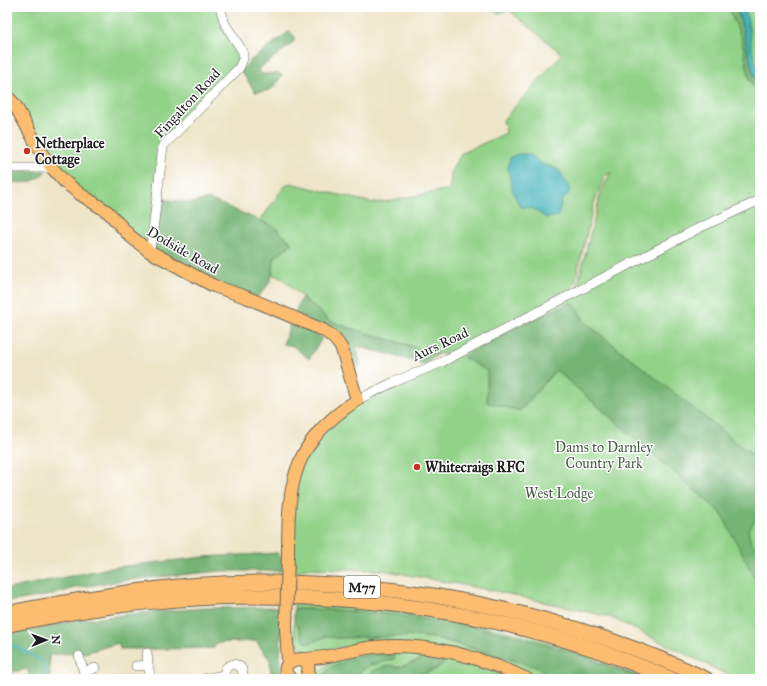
<svg xmlns="http://www.w3.org/2000/svg" width="767" height="686" font-family="'IM FELL Great Primer',serif">
<style>
.green{fill:#92d288;stroke:#577752}
.forest{fill:#75b474;stroke:#486848}
.water{fill:#43b3ba;stroke:#30686b}
.lines{fill:none;stroke-linecap:round;stroke-linejoin:round}
.stream{stroke:#43b3ba;stroke-width:2}
.minor-casing{stroke:#666258;stroke-width:10}
.major-casing{stroke:#666258;stroke-width:14}
.highway-casing{stroke:#666258;stroke-width:16}
.minor{stroke:#fff;stroke-width:9}
.major{stroke:#fcbd6f;stroke-width:12}
.highway{stroke:#fcbd6f;stroke-width:14}
.major-bridge-casing{stroke:#666258;stroke-width:14;stroke-linecap:butt}
.major-bridge{stroke:#fcbd6f;stroke-width:12}
.poi-dot{fill:#c8321e;stroke:#fff;stroke-width:1.5}
.labels{text-anchor:middle;stroke-width:3;stroke-linejoin:round;paint-order:stroke}
.shield{fill:#fff;stroke:#606060;stroke-width:1}
.shield-label{font-size:13px;font-weight:bold;fill:#1c1c1c}
.street-label{font-size:14px;fill:#1c1c1c;stroke:#fff}
.poi-label{font-size:14px;font-weight:bold;fill:#1c1c1c;stroke:#fff;text-anchor:start}
.park-label{font-size:14px;fill:#455c42;stroke:#fff}
</style>
<rect width="100%" height="100%" fill="#fff"/>
<filter id="ink" filterUnits="userSpaceOnUse"><feTurbulence type="fractalNoise" baseFrequency=".025" numOctaves="2"/><feDisplacementMap in="SourceGraphic" scale="8" xChannelSelector="R" yChannelSelector="G"/><feConvolveMatrix kernelMatrix="1 2 1 2 8 2 1 2 1" color-interpolation-filters="sRGB"/></filter>
<filter id="wash" filterUnits="userSpaceOnUse"><feTurbulence type="fractalNoise" baseFrequency=".012" numOctaves="4" result="noise"/><feDisplacementMap in="SourceGraphic" scale="16" xChannelSelector="R" yChannelSelector="G"/><feGaussianBlur stdDeviation="0.9" result="paint"/><feColorMatrix in="noise" values="0 0 0 0 0 0 0 0 0 0 0 0 0 0 0 0 0 1.4 0 .05"/><feComposite in="paint" operator="in"/></filter>
<g filter="url(#wash)">
<rect width="100%" height="100%" fill="#eee5c8"/>
<g class="green">
<polygon points="7,7 218,7 240,54 238,66 161,142 149,236 147,240 143,241 62,176 14,99 7,90"/>
<polygon points="488,7 760,7 760,679 736,679 610,617 495,591 382,570 305,568 287,580 288,532 291,491 302,457 322,427 343,409 392,383 549,307 577,287 601,192 611,172 604,177 594,203 575,282 572,288 555,299 445,354 438,354 350,328 330,321 302,297 281,277 273,275 274,258 292,243 273,226 260,221 283,188 290,183 373,203 390,201 449,189 452,169 462,153 506,133 503,120 562,54 509,10 498,14"/>
<path d="M294,604C320,606 346,607 373,609C447,616 521,632 592,656L595,660L648,679C637,679 630,674 620,670C598,662 576,653 554,647C467,623 384,610 294,609Z"/>
<path d="M294,622L298,626L305,642L309,643L327,636L336,638L418,636L440,639L540,668L546,679H536L515,667L484,655L465,650L345,648L343,647L311,655C296,647 294,638 294,622Z"/>
<path d="M400,651L425,653L459,659L514,679H403L435,670L444,663C420,649 410,672 391,666L371,676L372,679H350L370,665L394,659L332,666L320,679H314C319,672 324,666 332,662C349,653 380,653 400,651Z"/>
</g>
<g class="forest">
<path d="M728,7H736C744,28 747,49 752,70C756,82 760,82 760,96L750,81L741,37Z"/>
<path d="M290,31L295,38L292,44L257,70L262,74L277,73L282,75C273,90 272,91 255,92L241,71L251,60Z"/>
<path d="M7,171H46C33,185 24,184 7,181Z"/>
<path d="M161,199L191,203L209,199L273,226L292,243L274,258C272,278 272,282 258,297L224,285L155,249Z"/>
<polygon points="302,297 330,321 350,328 438,354 425,364 356,346 361,366 353,370 346,346 295,312"/>
<polygon points="573,302 586,323 760,461 760,513 748,530 751,543 760,553 760,588 721,513 556,370 520,411 487,402 487,371 463,357 510,330"/>
<polygon points="291,322 322,338 309,359 293,346 283,344"/>
<polygon points="278,553 282,559 282,571 220,571 127,580 74,588 53,595 7,602 7,589 109,568 203,557"/>
<path d="M282,607L280,665L282,679H271L270,660L256,641L216,643L214,648C183,649 151,649 120,649L119,643L88,652L49,655L50,679H29L28,669L7,673V634L85,619L100,618L138,613L206,608Z"/>
<path d="M294,609C409,610 535,631 640,679H546L540,668L440,639L418,636L336,638L327,636L309,643L305,642L298,626L294,622Z"/>
<polygon points="395,654 394,659 370,665 350,679 320,679 332,666 358,657"/>
<path d="M425,658H434L444,663C422,679 398,679 372,679L371,676L374,670L391,665L397,668Z"/>
</g>
<g class="water">
<path d="M736,7H744C749,20 749,34 752,48C754,60 760,73 760,85L753,72L741,21Z"/>
<path d="M519,154H530L540,163L559,170C562,176 567,182 569,187C572,194 563,198 561,203C560,207 559,212 558,216L546,218L532,208L522,207L519,205L513,192L510,179L508,168L510,158L513,156Z"/>
</g>
<g class="lines">
<polyline class="stream" points="7,642 42,661 44,667 44,679"/>
</g>
</g>
<g filter="url(#ink)">
<g class="lines">
<defs>
<g id="minor">
<polyline points="7,168 52,168"/>
<polyline points="149,251 152,239 163,146 239,68 243,59 243,52 225,24 220,7"/>
<polyline points="357,400 394,382 442,362 699,228 760,200"/>
<polyline points="147,653 148,665 151,679"/>
<polyline points="79,656 86,679"/>
<polyline points="136,666 148,665"/>
<polyline points="84,672 95,668"/>
<polyline points="9,676 10,679"/>
<polyline points="204,679 224,675"/>
<path d="M226,679L224,675L226,668C235,659 247,668 241,679"/>
</g>
<g id="major">
<path d="M7,96L15,105L42,154L52,168L65,182L80,194L108,212L130,236L149,251L214,286L246,297L323,330C332,335 337,340 342,349L357,400C292,443 288,481 288,555"/>
<polyline points="286,626 288,663"/>
<path d="M302,659C327,659 350,650 374,647C427,642 479,656 527,679"/>
<path d="M291,679C270,660 317,648 307,675"/>
</g>
<g id="highway">
<path d="M7,613C69,601 132,590 195,585C335,575 477,594 610,640C642,651 675,664 706,679"/>
<path d="M7,625C62,614 116,604 172,600C340,587 516,611 671,679"/>
</g>
</defs>
<use href="#minor" class="minor-casing"/>
<use href="#major" class="major-casing"/>
<use href="#highway" class="highway-casing"/>
<use href="#minor" class="minor"/>
<use href="#major" class="major"/>
<use href="#highway" class="highway"/>
<defs>
<polyline id="major-bridge" points="286,626 288,555"/>
</defs>
<use href="#major-bridge" class="major-bridge-casing"/>
<use href="#major-bridge" class="major-bridge"/>
</g>
</g>
<g class="poi-dot">
<circle cx="27" cy="151" r="4"/>
<circle cx="417" cy="467" r="4"/>
</g>
<g class="labels">
<rect class="shield" x="344" y="576" width="36" height="22" rx="3"/>
<g class="shield-label">
<text x="362" y="592">M77</text>
</g>
<g class="street-label">
<text transform="translate(187 103) rotate(-47)" y="5">Fingalton Road</text>
<text transform="translate(183 250) rotate(30)" y="5">Dodside Road</text>
<text transform="translate(440 344) rotate(-25)" y="5">Aurs Road</text>
</g>
<g class="poi-label">
<text x="35" y="148">Netherplace<tspan x="35" dy="16">Cottage</tspan></text>
<text x="425" y="472">Whitecraigs RFC</text>
</g>
<g class="park-label">
<text x="604" y="452">Dams to Darnley<tspan x="604" dy="16">Country Park</tspan></text>
<text x="559" y="498">West Lodge</text>
</g>
</g>
<rect width="767" height="686" fill="none" stroke="#fff" stroke-width="24"/>
<g transform="translate(46 640) rotate(89)" stroke="#ffffff" stroke-width="3" paint-order="stroke">
<path d="M0-3L7 15L0 10L-7 15Z" fill="#1c1c1c"/>
<text y="-6" font-size="11" font-weight="bold" text-anchor="middle" fill="#1c1c1c">N</text>
</g>
</svg>
